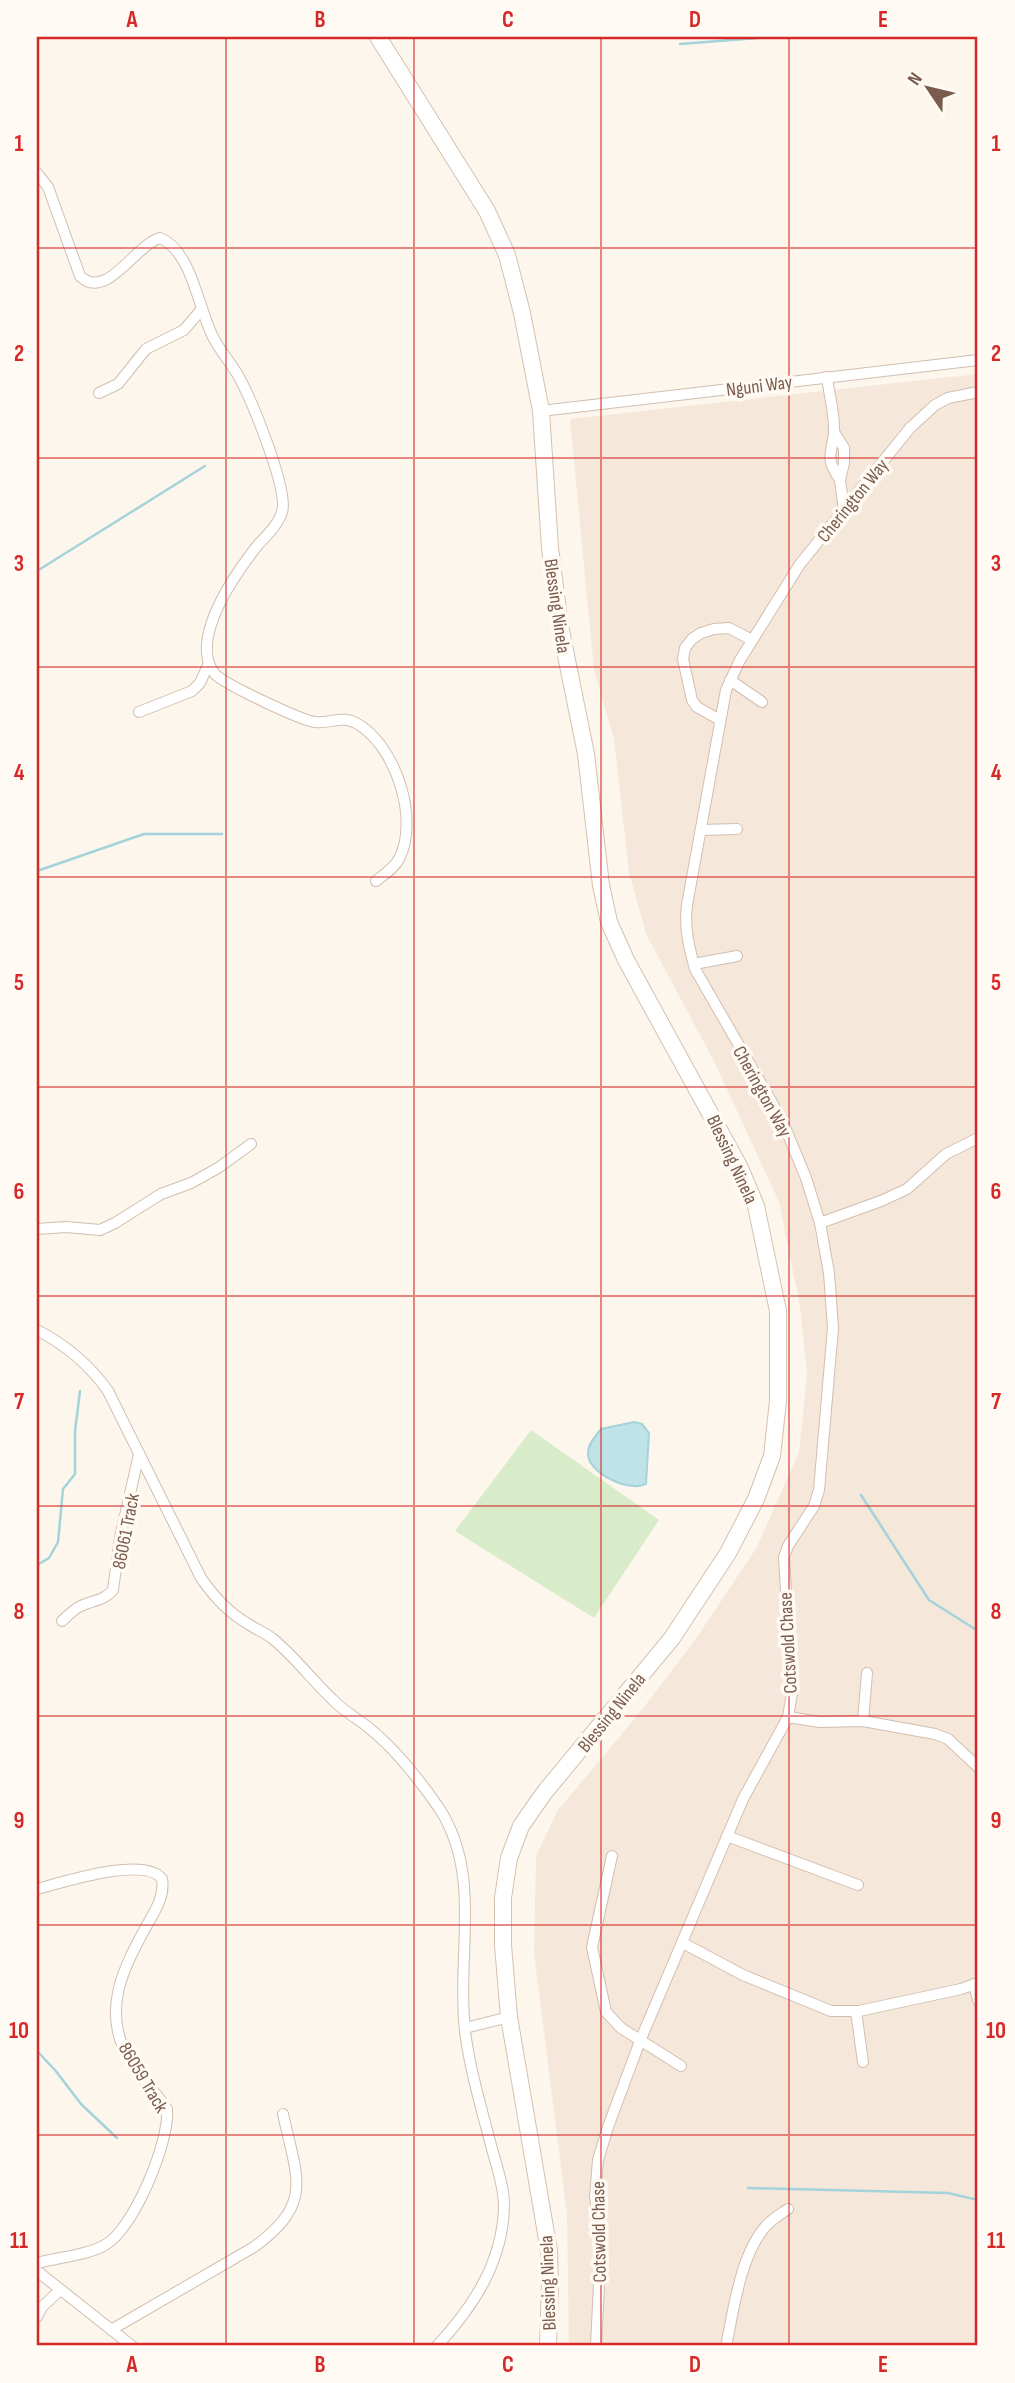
<svg xmlns="http://www.w3.org/2000/svg" width="1015" height="2383" font-family="'Sofia Sans Condensed',sans-serif">
<style>
.residential{fill:#f5e8da}
.pitch{fill:#d8ecc9}
.water{fill:#bfe3e8;stroke:#a5d3da;stroke-width:2}
.lines{fill:none;stroke-linecap:round;stroke-linejoin:round}
.stream{stroke:#a5d3da;stroke-width:2.5}
.street-casing{stroke:#d1beb0;stroke-width:12}
.secondary-casing{stroke:#d6c0b0;stroke-width:18}
.street{stroke:#fff;stroke-width:10}
.secondary{stroke:#fff;stroke-width:16}
.grid{fill:none;stroke:#d62828;stroke-width:2;stroke-opacity:0.55}
.labels{text-anchor:middle;stroke-width:7;stroke-linejoin:round;paint-order:stroke}
.street-label{font-size:19px;fill:#7a5c4d;stroke:#fffaf3}
.neatline{fill:none;stroke:#d62828;stroke-width:2.5}
.grid-label{font-size:23px;text-anchor:middle;font-weight:bold;fill:#d62828}
</style>
<rect width="100%" height="100%" fill="#fdf6ec"/>
<polygon class="residential" points="978,374 978,2346 569,2346 567,2215 534,1953 536,1856 558,1810 637,1716 695,1640 757,1547 799,1452 807,1375 800,1306 779,1202 714,1061 646,934 629,872 614,739 594,670 570,419"/>
<polygon class="pitch" points="531,1430 659,1520 594,1618 455,1531"/>
<path class="water" d="M634,1422L642,1424L649,1433L646,1484C630,1493 587,1473 588,1453C588,1444 596,1435 601,1429Z"/>
<g class="lines">
<g class="stream">
<polyline points="680,44 770,37"/>
<polyline points="37,571 205,466"/>
<polyline points="37,871 144,834 222,834"/>
<polyline points="861,1495 929,1600 978,1631"/>
<polyline points="37,1565 49,1558 58,1542 63,1489 75,1474 75,1431 80,1391"/>
<polyline points="37,2051 55,2070 81,2104 117,2138"/>
<polyline points="748,2188 948,2193 978,2200"/>
</g>
<defs>
<g id="street">
<path d="M37,173L48,187L80,276C106,302 135,245 160,238C192,251 198,308 213,337C220,351 231,363 239,377C251,399 289,490 282,512C278,525 266,536 257,546C236,573 200,624 208,660C209,665 212,670 215,674C224,684 300,720 315,722C329,724 342,715 356,723C395,744 420,819 399,859C394,868 385,874 376,881"/>
<path d="M827,377C829,394 835,415 834,433C831,457 825,457 840,480"/>
<polyline points="99,393 118,384 146,349 184,330 201,310"/>
<polyline points="541,411 978,360"/>
<polyline points="834,432 844,448 844,463 840,480 844,510"/>
<polyline points="730,680 762,702"/>
<polyline points="139,712 192,691 200,683 209,663"/>
<polyline points="720,720 697,707 692,700 683,659 685,648 692,639 701,633 714,629 729,628 752,640"/>
<polyline points="701,830 737,829"/>
<polyline points="694,964 737,956"/>
<polyline points="820,1223 881,1201 907,1189 946,1154 978,1138"/>
<polyline points="37,1229 66,1227 100,1230 115,1223 161,1194 191,1183 218,1168 251,1144"/>
<path d="M37,1330C66,1345 89,1364 108,1391L201,1578C215,1598 229,1613 250,1625C257,1630 266,1633 273,1639C295,1657 311,1679 332,1699C343,1711 357,1718 369,1728C394,1748 421,1782 439,1808C483,1875 456,1956 465,2031C470,2071 482,2110 492,2149C497,2167 504,2187 504,2206C503,2262 473,2307 437,2346"/>
<path d="M62,1621C68,1615 74,1609 81,1606C93,1600 104,1601 113,1590L120,1538L139,1454"/>
<polyline points="788,1717 820,1722 863,1721 935,1734 948,1739 978,1767"/>
<polyline points="863,1721 867,1673"/>
<polyline points="727,1836 858,1885"/>
<polyline points="612,1856 592,1947 606,2012 621,2028 681,2066"/>
<path d="M37,1889C61,1883 145,1855 162,1879C165,1896 155,1911 147,1925C124,1967 101,2010 128,2057C139,2076 155,2091 167,2109C170,2141 134,2229 105,2245C85,2256 59,2257 37,2263"/>
<polyline points="683,1943 743,1975 831,2011 859,2011 961,1989 978,1983"/>
<polyline points="974,1984 978,2000"/>
<polyline points="856,2011 863,2062"/>
<polyline points="465,2028 509,2017"/>
<polyline points="37,2271 132,2346"/>
<polyline points="37,2317 42,2307 60,2290"/>
<path d="M111,2330L254,2247C314,2203 297,2179 283,2114"/>
<path d="M596,2346L600,2264V2228L595,2197L598,2160L608,2127L640,2041L743,1799L788,1717L792,1693L784,1557L788,1546L814,1506L819,1490L833,1328L829,1273L820,1223L806,1178L782,1120L695,969C689,947 684,928 687,905L726,690L740,660L800,564L910,428L935,405L948,398L978,392"/>
<path d="M726,2346C734,2309 740,2255 766,2226C772,2219 781,2214 788,2209"/>
</g>
<polyline id="secondary" points="378,37 487,211 507,255 522,313 541,411 550,548 560,626 586,754 601,885 609,922 626,960 740,1168 756,1206 778,1311 778,1401 772,1456 756,1499 728,1553 672,1638 544,1793 521,1826 509,1858 503,1898 503,1945 509,2017 549,2251 550,2284 548,2346"/>
</defs>
<use href="#street" class="street-casing"/>
<use href="#secondary" class="secondary-casing"/>
<use href="#street" class="street"/>
<use href="#secondary" class="secondary"/>
</g>
<path class="grid" d="M226,37V2346M414,37V2346M601,37V2346M789,37V2346M37,248H978M37,458H978M37,667H978M37,877H978M37,1087H978M37,1296H978M37,1506H978M37,1716H978M37,1925H978M37,2135H978"/>
<g class="labels">
<g class="street-label">
<text transform="translate(759 385) rotate(-7)" y="7">Nguni Way</text>
<text transform="translate(852 500) rotate(-51)" y="7">Cherington Way</text>
<text transform="translate(558 606) rotate(82)" y="7">Blessing Ninela</text>
<text transform="translate(763 1091) rotate(61)" y="7">Cherington Way</text>
<text transform="translate(733 1159) rotate(65)" y="7">Blessing Ninela</text>
<text transform="translate(125 1531) rotate(-79)" y="7">86061 Track</text>
<text transform="translate(787 1643) rotate(-93)" y="7">Cotswold Chase</text>
<text transform="translate(611 1712) rotate(-51)" y="7">Blessing Ninela</text>
<text transform="translate(144 2077) rotate(59)" y="7">86059 Track</text>
<text transform="translate(598 2232) rotate(-91)" y="7">Cotswold Chase</text>
<text transform="translate(547 2283) rotate(-92)" y="7">Blessing Ninela</text>
</g>
</g>
<rect width="1015" height="2383" fill="none" stroke="#fffaf3" stroke-width="77"/>
<g transform="translate(928 88) rotate(305)" stroke="#fffaf3" stroke-width="5" paint-order="stroke">
<path d="M0-5L12 26L0 18L-12 26Z" fill="#7a5c4d"/>
<text y="-10" font-size="19" font-weight="bold" text-anchor="middle" fill="#7a5c4d">N</text>
</g>
<rect x="38" y="38" width="938" height="2306" class="neatline"/>
<g class="grid-label">
<text x="132" y="27">A</text>
<text x="320" y="27">B</text>
<text x="508" y="27">C</text>
<text x="695" y="27">D</text>
<text x="883" y="27">E</text>
<text x="19" y="151">1</text>
<text x="996" y="151">1</text>
<text x="19" y="361">2</text>
<text x="996" y="361">2</text>
<text x="19" y="571">3</text>
<text x="996" y="571">3</text>
<text x="19" y="780">4</text>
<text x="996" y="780">4</text>
<text x="19" y="990">5</text>
<text x="996" y="990">5</text>
<text x="19" y="1199">6</text>
<text x="996" y="1199">6</text>
<text x="19" y="1409">7</text>
<text x="996" y="1409">7</text>
<text x="19" y="1619">8</text>
<text x="996" y="1619">8</text>
<text x="19" y="1828">9</text>
<text x="996" y="1828">9</text>
<text x="19" y="2038">10</text>
<text x="996" y="2038">10</text>
<text x="19" y="2248">11</text>
<text x="996" y="2248">11</text>
<text x="132" y="2372">A</text>
<text x="320" y="2372">B</text>
<text x="508" y="2372">C</text>
<text x="695" y="2372">D</text>
<text x="883" y="2372">E</text>
</g>
</svg>
